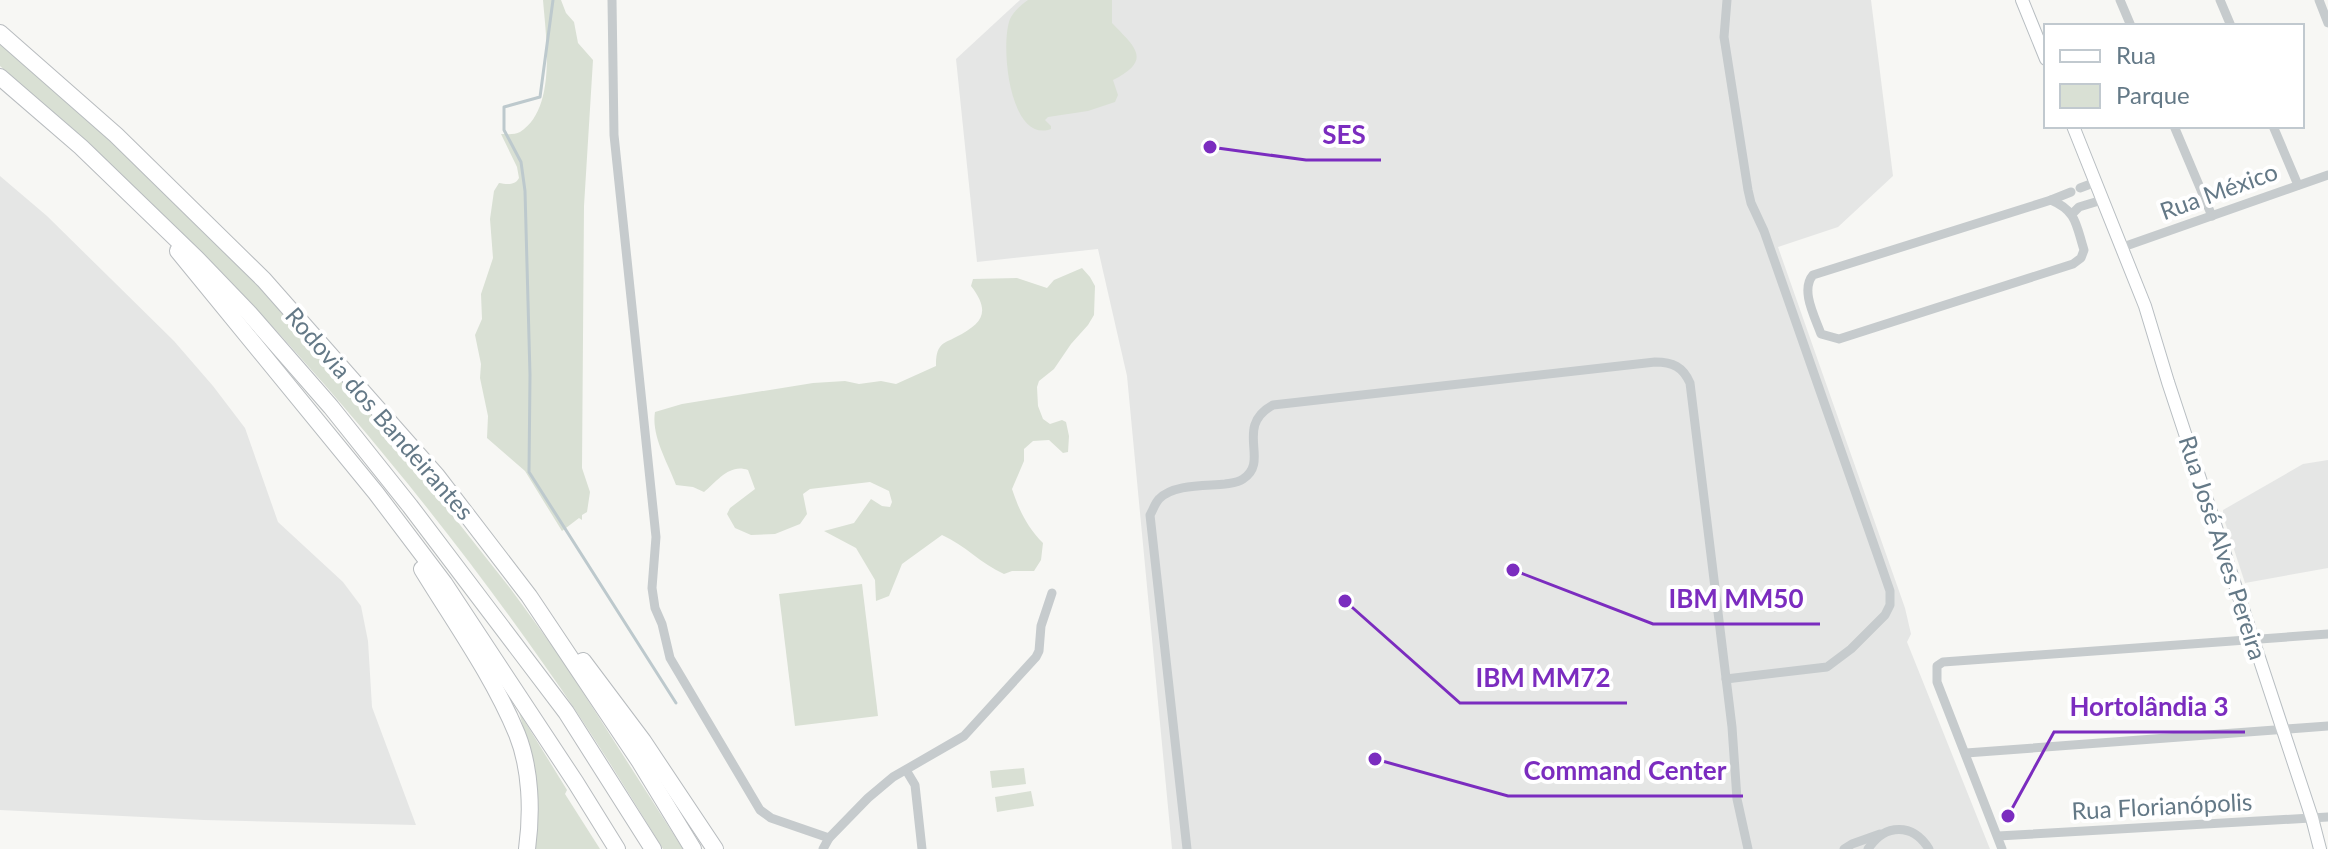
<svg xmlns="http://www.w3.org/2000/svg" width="2328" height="849" font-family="Lato,sans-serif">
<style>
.built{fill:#e5e6e5}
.green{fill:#d9e0d4}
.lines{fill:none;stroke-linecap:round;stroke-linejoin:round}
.stream{stroke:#bdc9cd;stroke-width:3}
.secondary-casing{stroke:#b8bec2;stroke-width:14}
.motorway-casing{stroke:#b8bcbf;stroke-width:18}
.minor{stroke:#c6cbcd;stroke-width:9}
.secondary{stroke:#fff;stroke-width:12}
.motorway{stroke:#fff;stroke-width:16}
.labels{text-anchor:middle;stroke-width:8;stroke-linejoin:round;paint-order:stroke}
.street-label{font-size:24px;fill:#647987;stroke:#fff}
.leader{fill:none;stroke:#7b2cbf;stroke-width:3}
.callout-dot{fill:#7b2cbf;stroke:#fff;stroke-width:3}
.callout-label{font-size:26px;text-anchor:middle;font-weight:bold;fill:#7b2cbf;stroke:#fff;stroke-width:8;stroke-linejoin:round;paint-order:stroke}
</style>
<rect width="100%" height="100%" fill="#f7f7f4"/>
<g class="built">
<polygon points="1020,0 1871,0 1893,176 1838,227 1778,247 1905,608 1911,634 1907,642 1990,849 1172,849 1127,376 1098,249 977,262 956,59"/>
<polygon points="0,176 47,216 174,341 213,386 245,428 278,522 343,582 361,606 368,641 372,707 416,825 204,820 0,810"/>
<polygon points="2328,460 2328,568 2245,583 2223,516 2223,510 2303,464"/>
</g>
<g class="green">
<path d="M543,0H561L566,13L574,22L578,43L593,60L584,206L582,468L590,492L587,512L582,515V520L579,518L562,531L525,471L487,438L488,416L480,378L481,364L475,335L482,319L481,294L493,258L490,219L494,191L499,183C506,184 515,186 519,178L517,167L501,134C507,134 515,135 520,132C557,109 546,37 543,0Z"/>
<path d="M1028,0H1112V23C1135,47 1153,60 1113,80L1118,95L1115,102L1088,111L1048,117L1045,120L1051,126V129C1009,144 1000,44 1010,19C1014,11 1021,5 1028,0Z"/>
<path d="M0,44L86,118L218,244L271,300L385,430L510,588L561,658L683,849H663C625,787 587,725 545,666C458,542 363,424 259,312C178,225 90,145 0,66Z"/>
<path d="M1082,268L1090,277L1095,286L1094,315L1088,325L1071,344L1054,369L1039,381L1037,387L1038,406L1043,419L1050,424L1062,420L1066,422L1069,436L1068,452L1063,453L1049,440L1033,441L1024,449V461L1012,489C1019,510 1027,527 1043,543L1041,560L1034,571H1012L1004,574C981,564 965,545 942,535L902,564L889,596L876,601L875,580L856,548L824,531L854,523L871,499L882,506L890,507L892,502L889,491L870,482L810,489L803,494L807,514L800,524L775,534L751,535L735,528L727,514L730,508L755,489L748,470C730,463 717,481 704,492L693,487L676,485C668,463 651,436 655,412L682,404L813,383L845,381L859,384L881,381L896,384L936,366C936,360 936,352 940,347C943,342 951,340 956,337C983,323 991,312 971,286L973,279L1017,278L1047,288L1054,280Z"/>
<polygon points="862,584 878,716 795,726 779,594"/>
<polygon points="519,712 567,790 565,794 600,849 534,849 529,749"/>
<polygon points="1024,768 1026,784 992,788 990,771"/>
<polygon points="1031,791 1034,806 997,812 995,797"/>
</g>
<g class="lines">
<polyline class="stream" points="553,0 540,97 504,107 504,130 521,162 525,191 530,375 529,472 676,703"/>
<defs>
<g id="secondary">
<polyline points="2022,0 2046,59"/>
<polyline points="2073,126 2145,306 2168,382 2312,818 2320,849"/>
</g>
<g id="motorway">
<polyline points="0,33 116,135 264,280 437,476 529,596 640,762 693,849"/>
<polyline points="0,77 81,147 197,259 249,313 331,407 410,506 566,712 653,849"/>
<polyline points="178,251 376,493 444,583 576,783 617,849"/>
<path d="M422,569C455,623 493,676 517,734C531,769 532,812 527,849"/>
<polyline points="583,661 643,741 715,849"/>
</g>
</defs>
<use href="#secondary" class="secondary-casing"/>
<use href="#motorway" class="motorway-casing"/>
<g class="minor">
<polyline points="612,0 614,135 656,537 652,588 655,608 662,624 670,658 760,810 771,818 829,838"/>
<polyline points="2120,0 2131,26"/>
<polyline points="2220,0 2231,26"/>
<polyline points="2319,0 2328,23"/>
<polyline points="2174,126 2212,216"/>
<polyline points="2273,126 2298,185"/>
<polyline points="2080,188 2096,182"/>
<path d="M2051,200C2077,211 2076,225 2084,250L2081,258L2073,264L1839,339L1821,334C1815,317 1800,290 1813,275Z"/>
<polyline points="2051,200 2071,192"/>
<polyline points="2072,214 2079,207 2102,200"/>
<polyline points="2123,247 2328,175"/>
<polyline points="1726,679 1827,667 1851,649 1885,615 1890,605 1890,591 1881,565 1764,231 1751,203 1748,190 1724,37 1727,0"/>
<polyline points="1966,753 2328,726"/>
<polyline points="906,770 915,785 922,849"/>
<polyline points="1998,836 2328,817"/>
<polyline points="823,849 829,838 868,798 893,777 964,736 1036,657 1039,651 1041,626 1052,593"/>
<path d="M1187,849L1150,515C1153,510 1155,503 1159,499C1173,484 1206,486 1225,484C1231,483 1238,483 1243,479C1271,461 1233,427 1273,405L1655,362C1673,362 1683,367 1690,383L1732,727L1737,799L1748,849"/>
<polyline points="1844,849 1852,844 1880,834"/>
<path d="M1868,849C1885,823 1913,823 1929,849"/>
<polyline points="2002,849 1937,682 1937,666 1943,662 2328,634"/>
</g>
<use href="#secondary" class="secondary"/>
<use href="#motorway" class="motorway"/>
</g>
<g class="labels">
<g class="street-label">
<text transform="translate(2219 192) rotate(-20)" y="8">Rua México</text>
<text transform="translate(379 414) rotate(49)" y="8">Rodovia dos Bandeirantes</text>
<text transform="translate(2222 548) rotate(72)" y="8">Rua José Alves Pereira</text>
<text transform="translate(2162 807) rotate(-3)" y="8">Rua Florianópolis</text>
</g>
</g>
<path class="leader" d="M1210 147L1306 160H1381M1513 570L1653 624H1820M1345 601L1460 703H1627M2008 816L2054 732H2245M1375 759L1508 796H1743"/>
<g class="callout-dot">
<circle cx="1210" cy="147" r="8"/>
<circle cx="1513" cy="570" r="8"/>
<circle cx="1345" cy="601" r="8"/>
<circle cx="2008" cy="816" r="8"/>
<circle cx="1375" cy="759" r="8"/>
</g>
<g class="callout-label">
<text x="1344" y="144">SES</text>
<text x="1736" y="608">IBM MM50</text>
<text x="1543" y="687">IBM MM72</text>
<text x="2149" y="716">Hortolândia 3</text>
<text x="1625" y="780">Command Center</text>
</g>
<rect x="2044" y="24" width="260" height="104" fill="#ffffff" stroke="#c1c9cf" stroke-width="2"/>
<rect x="2060" y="50" width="40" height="12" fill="#ffffff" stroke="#c1c9cf" stroke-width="2"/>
<text x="2116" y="64" font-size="24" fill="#647987">Rua</text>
<rect x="2060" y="84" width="40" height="24" fill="#d9e0d4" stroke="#c1c9cf" stroke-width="2"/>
<text x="2116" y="104" font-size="24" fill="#647987">Parque</text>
</svg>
